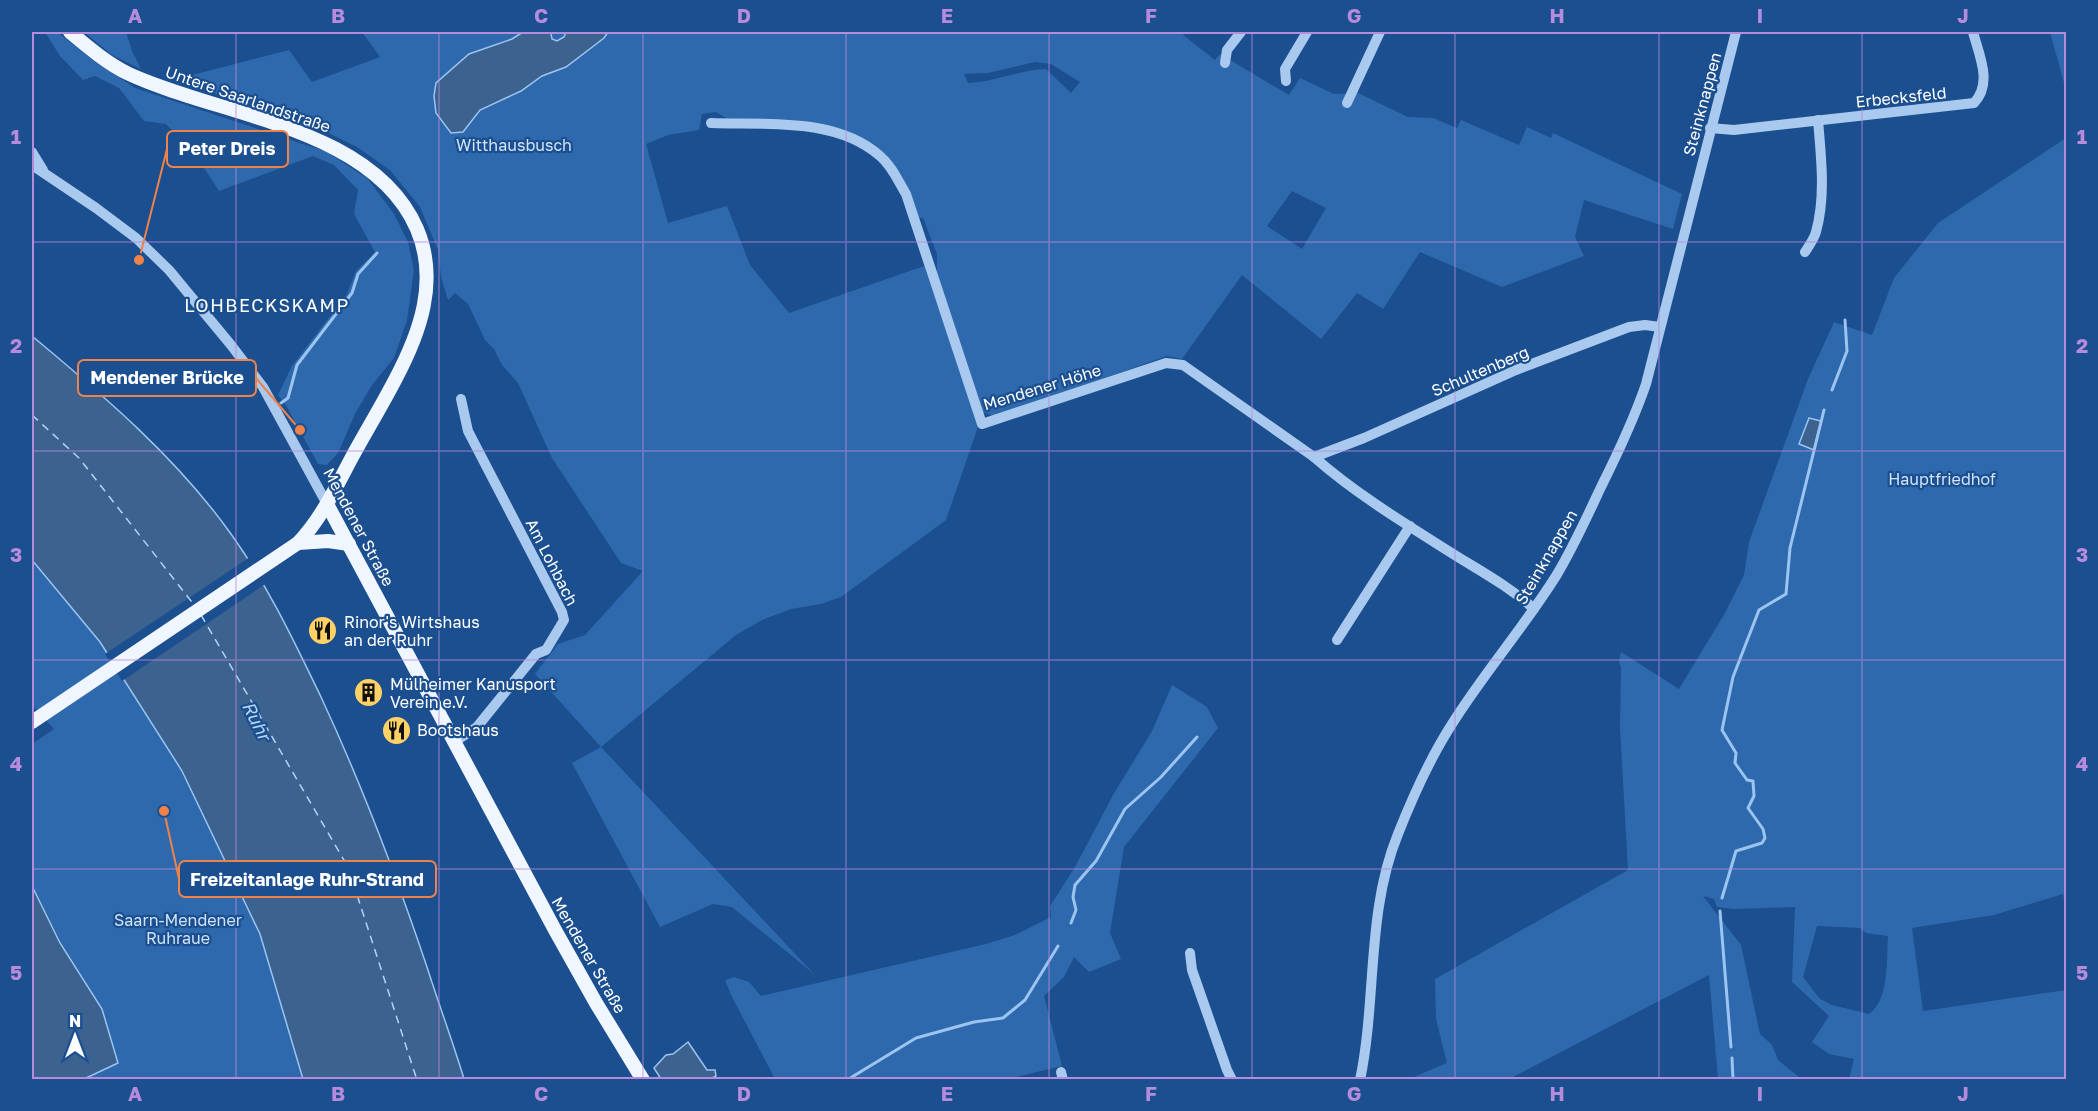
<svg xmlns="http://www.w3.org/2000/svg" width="2098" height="1111" font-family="'Golos Text',sans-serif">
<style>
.green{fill:#2e69ad;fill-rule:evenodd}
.water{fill:#3c6290;stroke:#9cc4f0;stroke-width:1.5}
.pier{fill:#1b4f8f}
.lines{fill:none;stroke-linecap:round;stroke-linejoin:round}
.stream{stroke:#9cc4f0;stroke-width:3}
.ferry{stroke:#b5d3f5;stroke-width:1.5;stroke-dasharray:8 6;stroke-linecap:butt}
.minor{stroke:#a9c9ee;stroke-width:10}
.major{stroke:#f0f6ff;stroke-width:14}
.grid{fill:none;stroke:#b68bdc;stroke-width:1.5;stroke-opacity:0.55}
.labels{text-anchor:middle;stroke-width:4.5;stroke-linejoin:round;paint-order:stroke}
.street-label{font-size:16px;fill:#fff;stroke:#1b4f8f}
.park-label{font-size:16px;fill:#cfe3fa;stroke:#1b4f8f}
.poi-label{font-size:16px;fill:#fff;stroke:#1b4f8f;text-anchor:start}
.neighbourhood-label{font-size:18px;letter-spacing:1.5px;fill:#fff;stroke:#1b4f8f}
.water-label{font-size:18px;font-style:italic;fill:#b5d3f5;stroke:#1b4f8f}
.leader{fill:none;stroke:#ee8249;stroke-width:2}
.callout-dot{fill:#ee8249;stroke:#1b4f8f;stroke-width:2}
.callout{fill:#1b4f8f;stroke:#ee8249;stroke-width:2}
.callout-label{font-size:18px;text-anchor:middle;font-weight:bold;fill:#fff}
.neatline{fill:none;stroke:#b68bdc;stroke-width:2}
.grid-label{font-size:20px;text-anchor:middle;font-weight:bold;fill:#b68bdc}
</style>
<rect width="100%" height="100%" fill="#1b4f8f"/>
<g class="green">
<polygon points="45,32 57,32 97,63 135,88 327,152 368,179 394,214 408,242 414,270 407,320 394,358 372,385 355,414 338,453 327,465 318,464 287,407 278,395 292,366 347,294 356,271 375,252 354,214 358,190 334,165 313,156 219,191 197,157 166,124 144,121 119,88 95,76 83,80 60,56"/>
<polygon points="84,32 126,32 132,51 141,69 112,55"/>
<path d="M362,32H1186L1183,35L1215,60L1220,54L1289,95L1300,78L1334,94L1358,93L1408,117L1433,118L1457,128L1461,120L1519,145L1527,127L1551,138L1553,133L1682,194L1673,229L1584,200L1575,237L1584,256L1502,287L1420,252L1383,309L1357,293L1321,339L1242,275L1182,359L1167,356L995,417L983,412L937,274V254L923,218H918C911,202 905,183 895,168C865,116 781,123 729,120L716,112L702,114L699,130L668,135L646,144L668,223L727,206L750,265L789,313L924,266L979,424L946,520L841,597L821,604L791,609L762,620L736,635L601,747L814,974L732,907L713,904L660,927L572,763L601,747L535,674L558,644L585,635L643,571L621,563L552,458L518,383L502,365L494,349L485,340L468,304L455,293L448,300L441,277L438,250L420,207L390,170L357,147L314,126L173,80L289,50L312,82L380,57ZM1035,62L1051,64L1080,82L1071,93L1046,69C1019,70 995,82 968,83L964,74L988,73ZM1292,191L1326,208L1302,249L1267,226Z"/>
<polygon points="2050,32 2066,32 2066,90"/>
<path d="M2066,138V911L2063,894L1994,915L1912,928L1923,1011L2066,990V1079H1849L1854,1059L1829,1054L1812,1042L1829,1016L1792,982L1795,907L1733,909L1717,907L1714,899L1703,896L1741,945L1760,1034L1772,1045L1778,1060L1801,1079H1718L1709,975L1509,1079L1407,1080L1447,1063L1436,1019L1435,979L1628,870L1620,728L1621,668L1619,661L1621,652L1679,689L1725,613L1744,575L1749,542L1808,379L1834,322L1872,335L1894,278L1938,223ZM1817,926L1860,928L1866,933L1888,936C1886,960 1890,999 1869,1014L1832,1005L1820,999L1803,977Z"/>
<polygon points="32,560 100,642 125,681 209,624 377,1079 32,1079 32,744 54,729 32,705"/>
<polygon points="1172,685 1207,707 1218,728 1124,847 1110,933 1121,959 1089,972 1074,957 1064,977 1044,996 1062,1066 1008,1079 775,1079 732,997 725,980 734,977 749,982 761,996 986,944 1015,935 1051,917 1050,906 1075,867 1113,795 1152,731"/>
</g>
<g class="water">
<polygon points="523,32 553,32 551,34 552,39 557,41 564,37 566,32 608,32 604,38 566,67 542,76 521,91 480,110 463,132 451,133 436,113 434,96 436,83 469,54 512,39"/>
<path d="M32,336C103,395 177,458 231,534C267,584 294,641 321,697C362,785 396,875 427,967C439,1005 453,1042 464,1079H303L260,934L182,771L100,642L32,560Z"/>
<polygon points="1809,418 1821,421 1814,450 1799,444"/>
<polygon points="32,886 60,943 102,1009 118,1063 84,1079 32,1079"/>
<polygon points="688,1042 707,1070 715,1070 716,1076 710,1079 661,1079 654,1068 666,1055 673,1054"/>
</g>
<polygon class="pier" points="250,557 267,583 122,681 105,654"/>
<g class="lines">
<g class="stream">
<polyline points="1832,390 1847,351 1845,320"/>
<polyline points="281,403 288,398 297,365 352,293 358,274 377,253"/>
<polyline points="1722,898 1736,851 1762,843 1765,838 1763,829 1748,808 1754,796 1753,781 1747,780 1735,763 1736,753 1722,730 1733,677 1759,610 1786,594 1790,548 1824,410"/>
<polyline points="1720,911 1731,1047"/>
<polyline points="1071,923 1076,910 1073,897 1075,885 1096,861 1125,809 1161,777 1197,737"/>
<polyline points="1732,1058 1733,1080"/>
<polyline points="847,1080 916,1038 974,1022 1003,1018 1025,1000 1058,946"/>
</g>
<g class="ferry">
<polyline points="32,415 79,458 195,606"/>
<polyline points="201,615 348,867 417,1080"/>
</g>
<g class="minor">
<polyline points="1225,63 1227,50 1241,32"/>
<polyline points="1286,81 1285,69 1307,32"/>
<polyline points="1347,103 1380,32"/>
<path d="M711,123C766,125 836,117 880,156C892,166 898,181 906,194L982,424L1166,363L1183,365L1314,457C1357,495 1409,526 1458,557C1484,573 1511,588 1534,609"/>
<path d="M1710,128L1734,130L1974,103C1993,83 1979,55 1973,32"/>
<polyline points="32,152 43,170"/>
<polyline points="32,165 96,208 136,238 169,270 231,345 263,387 327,504"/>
<path d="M1805,252C1809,246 1814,239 1816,232C1826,196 1821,157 1818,120"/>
<polyline points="1314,457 1364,438 1516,370 1629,327 1645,325 1660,327"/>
<polyline points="1337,640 1410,526"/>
<polyline points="454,742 477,727 536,654 546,650 564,620 562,612 468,431 461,399"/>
<polyline points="1190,953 1192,970 1227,1070 1232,1080"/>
<polyline points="1061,1072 1063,1080"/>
<path d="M1360,1080C1377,999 1366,912 1398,834C1413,796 1430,758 1452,724C1484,673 1524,627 1556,576C1573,548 1587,517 1601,487C1618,453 1634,419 1646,384L1736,32"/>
</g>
<g class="major">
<polyline points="327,504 555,930 596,1003 643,1080"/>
<polyline points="298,543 328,541 349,544"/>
<path d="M32,722L298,543C321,519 335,489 351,459C365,433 381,407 395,380C420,333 439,281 417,229C373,127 220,116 129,74C108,64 88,47 70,32"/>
</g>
</g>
<path class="grid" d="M236,32V1080M439,32V1080M643,32V1080M846,32V1080M1049,32V1080M1252,32V1080M1455,32V1080M1659,32V1080M1862,32V1080M32,242H2066M32,451H2066M32,660H2066M32,869H2066"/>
<defs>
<symbol id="restaurant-disc" viewBox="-11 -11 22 22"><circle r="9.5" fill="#ffd166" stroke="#1b4f8f"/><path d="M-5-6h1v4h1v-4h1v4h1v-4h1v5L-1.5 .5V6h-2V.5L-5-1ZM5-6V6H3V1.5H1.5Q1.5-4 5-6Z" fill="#111"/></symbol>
<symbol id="building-disc" viewBox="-11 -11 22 22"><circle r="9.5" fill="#ffd166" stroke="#1b4f8f"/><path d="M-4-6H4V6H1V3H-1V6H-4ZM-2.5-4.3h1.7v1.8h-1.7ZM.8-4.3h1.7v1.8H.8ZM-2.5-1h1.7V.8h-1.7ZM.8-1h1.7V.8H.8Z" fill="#111"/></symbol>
</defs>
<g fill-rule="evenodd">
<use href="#restaurant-disc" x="306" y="614" width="33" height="33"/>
<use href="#building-disc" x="352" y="676" width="33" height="33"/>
<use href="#restaurant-disc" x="380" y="714" width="33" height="33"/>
</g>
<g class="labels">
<g class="street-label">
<text transform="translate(1901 97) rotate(-6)" y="6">Erbecksfeld</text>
<text transform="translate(248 99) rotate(19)" y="6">Untere Saarlandstraße</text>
<text transform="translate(1702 104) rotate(-75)" y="6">Steinknappen</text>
<text transform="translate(1480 371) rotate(-23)" y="6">Schultenberg</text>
<text transform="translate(1042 387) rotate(-17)" y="6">Mendener Höhe</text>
<text transform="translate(359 527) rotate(62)" y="6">Mendener Straße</text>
<text transform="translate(1546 557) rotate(-60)" y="6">Steinknappen</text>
<text transform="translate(552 562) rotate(63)" y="6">Am Lohbach</text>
<text transform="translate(589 955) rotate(60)" y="6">Mendener Straße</text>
</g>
<g class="park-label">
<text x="514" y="151">Witthausbusch</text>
<text x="1942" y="485">Hauptfriedhof</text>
<text x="178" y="926">Saarn-Mendener<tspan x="178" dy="18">Ruhraue</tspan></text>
</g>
<g class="poi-label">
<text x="344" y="628">Rinor's Wirtshaus<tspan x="344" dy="18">an der Ruhr</tspan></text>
<text x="390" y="690">Mülheimer Kanusport<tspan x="390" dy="18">Verein e.V.</tspan></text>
<text x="417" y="736">Bootshaus</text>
</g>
<g class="neighbourhood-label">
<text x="267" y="312">LOHBECKSKAMP</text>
</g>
<g class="water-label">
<text transform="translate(256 721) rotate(63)" y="6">Ruhr</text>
</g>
</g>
<path class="leader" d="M139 260L167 149M300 430L256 378M164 811L179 879"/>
<g class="callout-dot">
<circle cx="139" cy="260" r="6"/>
<circle cx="300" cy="430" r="6"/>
<circle cx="164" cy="811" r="6"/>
</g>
<g class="callout">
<rect x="167" y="131" width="121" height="36" rx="6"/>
<rect x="78" y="360" width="178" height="36" rx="6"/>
<rect x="179" y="861" width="257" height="36" rx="6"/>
</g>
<g class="callout-label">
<text x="227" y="155">Peter Dreis</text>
<text x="167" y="384">Mendener Brücke</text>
<text x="307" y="886">Freizeitanlage Ruhr-Strand</text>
</g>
<rect width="2098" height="1111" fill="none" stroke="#1b4f8f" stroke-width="66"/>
<g transform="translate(75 1036)" stroke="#1b4f8f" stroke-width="4.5" paint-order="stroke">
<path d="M0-4.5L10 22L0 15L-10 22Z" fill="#ffffff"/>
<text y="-9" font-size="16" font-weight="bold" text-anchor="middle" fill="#ffffff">N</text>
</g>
<rect x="33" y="33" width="2032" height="1045" class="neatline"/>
<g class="grid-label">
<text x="135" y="23">A</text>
<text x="338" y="23">B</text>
<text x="541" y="23">C</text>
<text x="744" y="23">D</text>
<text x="947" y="23">E</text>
<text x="1151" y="23">F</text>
<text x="1354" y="23">G</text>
<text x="1557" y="23">H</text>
<text x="1760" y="23">I</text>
<text x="1963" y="23">J</text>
<text x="16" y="144">1</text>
<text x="2082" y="144">1</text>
<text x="16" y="353">2</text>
<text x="2082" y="353">2</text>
<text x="16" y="562">3</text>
<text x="2082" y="562">3</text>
<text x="16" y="771">4</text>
<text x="2082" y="771">4</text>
<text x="16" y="980">5</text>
<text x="2082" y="980">5</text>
<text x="135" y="1101">A</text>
<text x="338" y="1101">B</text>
<text x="541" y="1101">C</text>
<text x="744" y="1101">D</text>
<text x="947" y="1101">E</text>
<text x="1151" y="1101">F</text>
<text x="1354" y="1101">G</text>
<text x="1557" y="1101">H</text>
<text x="1760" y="1101">I</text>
<text x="1963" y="1101">J</text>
</g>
</svg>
